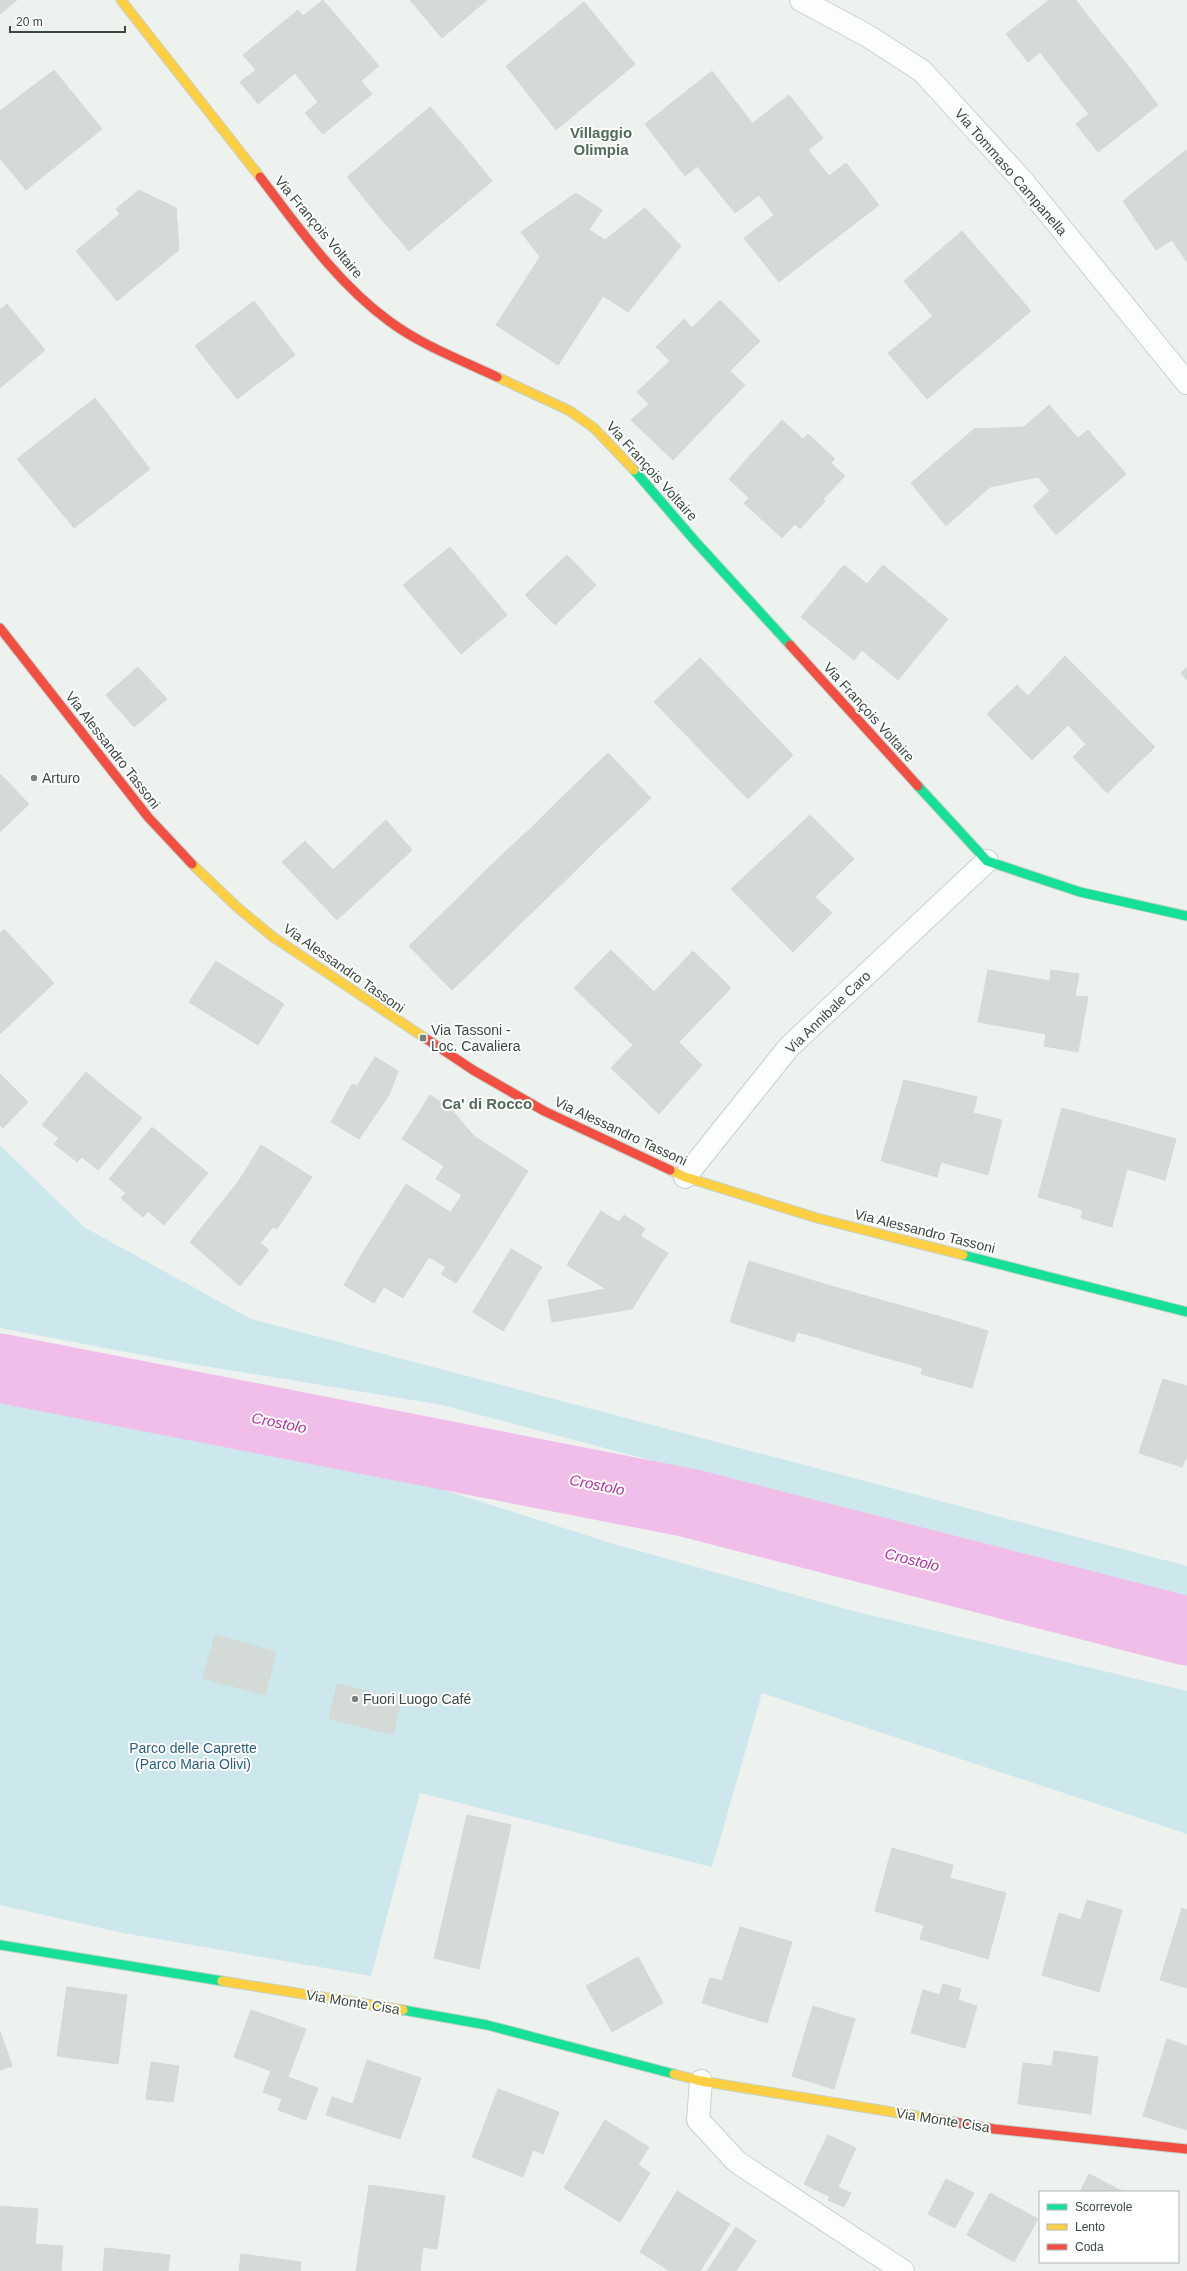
<svg xmlns="http://www.w3.org/2000/svg" width="1187" height="2271" font-family="Helvetica,sans-serif">
<style>
.green{fill:#cde8ec}
.lines{fill:none;stroke-linecap:round;stroke-linejoin:round}
.river{stroke:#f0bee9;stroke-width:69}
.building{fill:#d4dad6;stroke:#d2dbd5}
.street-casing{stroke:#cad0cd;stroke-width:24}
.fast-casing{stroke:#c4d2ca;stroke-width:11}
.slow-casing{stroke:#c4d2ca;stroke-width:11}
.jam-casing{stroke:#c4d2ca;stroke-width:11}
.street{stroke:#fcfdfd;stroke-width:22}
.fast{stroke:#16e098;stroke-width:9}
.slow{stroke:#ffcf43;stroke-width:9}
.jam{stroke:#f24e42;stroke-width:9}
.poi-dot{fill:#77847c;stroke:#fff;stroke-width:1.5}
.labels{text-anchor:middle;stroke-width:4;stroke-linejoin:round;paint-order:stroke}
.street-label{font-size:14px;fill:#38493e;stroke:#fff}
.poi-label{font-size:14px;fill:#38493e;stroke:#fff;text-anchor:start}
.park-label{font-size:14px;fill:#2a5e7c;stroke:#fff}
.neighbourhood-label{font-size:15px;font-weight:bold;fill:#4f6c59;stroke:#fff}
.water-label{font-size:15px;font-style:italic;fill:#b72fa0;stroke:#fff}
</style>
<rect width="100%" height="100%" fill="#edf2ef"/>
<g class="green">
<polygon points="0,1145 84,1227 251,1319 1187,1566 1187,1602 442,1405 168,1360 0,1328"/>
<polygon points="0,1380 349,1460 611,1543 849,1610 1187,1691 1187,1834 762,1693 712,1867 420,1793 371,1976 123,1933 0,1905"/>
</g>
<g class="lines">
<polyline class="river" points="0,1368 689,1503 1187,1631"/>
</g>
<g class="building">
<polygon points="0,0 17,0 0,14"/>
<polygon points="323,0 379,66 361,81 372,94 323,134 305,113 318,102 295,73 258,104 240,82 256,70 243,55 298,10 303,16"/>
<polygon points="410,0 487,0 442,38"/>
<polygon points="1049,0 1076,0 1087,15 1028,62 1006,34"/>
<polygon points="584,2 635,64 556,130 506,66"/>
<polygon points="1087,15 1112,46 1064,83 1040,52"/>
<polygon points="1112,46 1136,76 1089,114 1064,83"/>
<polygon points="54,70 102,129 26,190 0,158 0,111"/>
<polygon points="712,71 752,123 685,176 645,124"/>
<polygon points="1136,76 1158,105 1098,152 1076,124"/>
<polygon points="789,95 823,138 808,150 829,176 846,163 879,205 779,282 744,238 774,215 759,195 735,213 697,166"/>
<polygon points="430,107 462,144 377,214 347,177"/>
<polygon points="462,144 492,181 409,251 377,214"/>
<polygon points="1186,150 1187,151 1187,262 1172,240 1156,250 1123,201"/>
<polygon points="139,190 176,208 179,250 117,301 76,251 120,214 116,209"/>
<polygon points="576,193 602,210 589,230 605,240 645,208 681,246 628,312 603,296 558,365 496,325 540,257 521,232"/>
<polygon points="962,231 1031,311 927,399 888,353 933,316 904,281"/>
<polygon points="720,300 760,341 730,371 745,385 673,460 631,420 649,404 637,392 670,361 656,347 684,319 692,328"/>
<polygon points="254,301 295,355 237,399 195,346"/>
<polygon points="7,304 45,350 0,388 0,310"/>
<polygon points="95,398 150,469 74,528 17,459"/>
<polygon points="1049,405 1078,438 1088,430 1126,474 1056,535 1033,506 1050,491 1038,477 990,487 946,526 911,483 974,429 1024,427"/>
<polygon points="782,420 803,439 808,434 835,459 831,463 845,476 823,499 825,501 800,529 795,524 782,538 744,503 749,498 729,479"/>
<polygon points="450,547 507,615 461,654 403,585"/>
<polygon points="567,555 596,585 555,625 525,595"/>
<polygon points="844,565 867,584 883,565 948,619 898,680 862,650 854,660 801,617"/>
<polygon points="1065,656 1155,747 1107,793 1073,757 1086,744 1068,725 1032,760 987,714 1017,685 1028,696"/>
<polygon points="700,658 731,690 685,734 654,702"/>
<polygon points="138,667 167,699 134,727 106,695"/>
<polygon points="1187,667 1187,680 1181,673"/>
<polygon points="731,690 762,723 716,766 685,734"/>
<polygon points="762,723 793,755 748,799 716,766"/>
<polygon points="608,753 651,798 625,823 582,778"/>
<polygon points="0,774 29,804 0,832"/>
<polygon points="582,778 625,823 599,847 556,803"/>
<polygon points="556,803 599,847 574,872 531,828"/>
<polygon points="810,815 854,859 815,897 832,913 793,952 731,889"/>
<polygon points="386,820 412,850 337,920 282,862 305,841 333,870"/>
<polygon points="531,828 574,872 548,897 505,852"/>
<polygon points="505,852 548,897 522,922 479,877"/>
<polygon points="479,877 522,922 497,947 454,902"/>
<polygon points="454,902 497,947 452,990 409,946"/>
<polygon points="4,929 54,983 0,1034 0,933"/>
<polygon points="611,950 654,992 693,951 731,988 679,1042 702,1065 659,1114 611,1068 633,1045 574,988"/>
<polygon points="216,961 284,1004 258,1045 189,1002"/>
<polygon points="988,970 1050,981 1051,970 1079,974 1075,996 1088,997 1078,1052 1044,1046 1046,1034 978,1022"/>
<polygon points="375,1057 398,1071 389,1095 359,1139 331,1122 352,1084 357,1086"/>
<polygon points="86,1072 113,1095 66,1153 54,1144 59,1138 42,1125"/>
<polygon points="0,1074 28,1102 3,1128 0,1125"/>
<polygon points="904,1080 977,1097 973,1113 1002,1120 988,1175 941,1162 937,1177 881,1161"/>
<polygon points="113,1095 142,1118 98,1170 82,1157 77,1162 66,1153"/>
<polygon points="430,1095 450,1108 474,1136 528,1171 487,1236 450,1213 462,1195 436,1179 444,1166 402,1139"/>
<polygon points="1062,1108 1176,1139 1165,1180 1127,1169 1112,1227 1081,1218 1083,1210 1038,1197"/>
<polygon points="152,1127 180,1150 132,1208 121,1198 126,1193 109,1179"/>
<polygon points="261,1145 312,1177 277,1229 273,1227 260,1243 269,1250 240,1286 190,1242 238,1182"/>
<polygon points="180,1150 208,1173 164,1225 148,1211 143,1217 132,1208"/>
<polygon points="406,1184 487,1236 468,1265 388,1213"/>
<polygon points="601,1211 619,1222 624,1215 645,1229 640,1236 668,1253 649,1282 583,1239"/>
<polygon points="388,1213 468,1265 456,1283 441,1274 446,1267 429,1257 403,1298 384,1287 392,1273 362,1254"/>
<polygon points="583,1239 649,1282 632,1309 552,1322 548,1300 606,1289 567,1265"/>
<polygon points="511,1249 542,1267 503,1331 473,1312"/>
<polygon points="362,1254 392,1273 374,1303 344,1285"/>
<polygon points="749,1261 831,1286 816,1337 797,1332 794,1342 730,1322"/>
<polygon points="831,1286 884,1301 869,1353 816,1337"/>
<polygon points="884,1301 938,1316 923,1368 869,1353"/>
<polygon points="938,1316 988,1331 972,1388 921,1374"/>
<polygon points="1163,1379 1187,1386 1187,1456 1182,1467 1139,1453"/>
<polygon points="215,1635 276,1652 265,1695 203,1678"/>
<polygon points="337,1684 401,1699 393,1734 329,1719"/>
<polygon points="467,1815 511,1825 479,1969 434,1958"/>
<polygon points="892,1848 953,1865 950,1878 1006,1893 988,1959 920,1939 924,1925 875,1911"/>
<polygon points="1087,1900 1122,1910 1099,1992 1042,1975 1059,1913 1081,1920"/>
<polygon points="1182,1908 1187,1910 1187,1988 1160,1980"/>
<polygon points="740,1927 792,1942 767,2023 702,2003 710,1978 722,1981"/>
<polygon points="638,1957 663,2003 612,2032 586,1986"/>
<polygon points="943,1984 961,1989 958,2000 977,2006 965,2048 911,2033 923,1990 940,1995"/>
<polygon points="67,1987 127,1995 118,2064 57,2056"/>
<polygon points="813,2006 855,2019 834,2089 792,2076"/>
<polygon points="251,2010 306,2029 288,2077 318,2088 306,2120 278,2110 282,2099 263,2092 271,2071 234,2057"/>
<polygon points="0,2031 12,2066 0,2070"/>
<polygon points="1167,2039 1187,2046 1187,2130 1143,2116"/>
<polygon points="1054,2051 1098,2057 1091,2114 1018,2104 1023,2063 1052,2066"/>
<polygon points="367,2060 421,2078 400,2139 326,2115 332,2097 353,2104"/>
<polygon points="151,2062 179,2066 173,2102 146,2099"/>
<polygon points="498,2089 559,2112 543,2154 533,2150 523,2177 472,2157"/>
<polygon points="605,2120 649,2147 638,2165 650,2173 620,2222 564,2188"/>
<polygon points="828,2135 856,2148 838,2187 851,2193 844,2207 828,2200 830,2197 804,2184"/>
<polygon points="1089,2174 1124,2192 1080,2192"/>
<polygon points="946,2179 974,2193 955,2228 928,2214"/>
<polygon points="369,2185 445,2196 437,2249 423,2247 420,2271 356,2271"/>
<polygon points="677,2191 730,2224 700,2271 670,2271 640,2252"/>
<polygon points="990,2193 1038,2219 1014,2262 967,2235"/>
<polygon points="0,2206 38,2209 35,2244 63,2246 61,2271 0,2271"/>
<polygon points="736,2227 756,2241 736,2271 707,2271"/>
<polygon points="105,2248 170,2255 168,2271 103,2271"/>
<polygon points="241,2254 301,2262 300,2271 239,2271"/>
</g>
<g class="lines">
<defs>
<g id="street">
<polyline points="801,0 868,36 922,71 1021,179 1187,383"/>
<polyline points="685,1177 789,1047 987,861"/>
<polyline points="701,2081 698,2120 737,2162 903,2271"/>
</g>
<g id="fast">
<polyline points="634,470 695,541 790,645"/>
<polyline points="918,786 987,861 1080,892 1187,916"/>
<polyline points="963,1255 1187,1312"/>
<polyline points="0,1945 222,1981"/>
<polyline points="403,2010 487,2025 674,2074"/>
</g>
<g id="slow">
<polyline points="121,0 260,177"/>
<polyline points="497,377 570,411 594,428 634,470"/>
<polyline points="192,864 237,907 273,937 425,1038"/>
<polyline points="670,1170 685,1177 817,1218 963,1255"/>
<polyline points="222,1981 403,2010"/>
<polyline points="674,2074 701,2081 954,2122"/>
</g>
<g id="jam">
<path d="M260,177C299,228 337,283 389,321C421,345 461,360 497,377"/>
<polyline points="0,628 148,817 192,864"/>
<polyline points="790,645 918,786"/>
<polyline points="425,1038 473,1070 544,1111 670,1170"/>
<polyline points="954,2122 994,2129 1187,2149"/>
</g>
</defs>
<use href="#street" class="street-casing"/>
<use href="#fast" class="fast-casing"/>
<use href="#slow" class="slow-casing"/>
<use href="#jam" class="jam-casing"/>
<use href="#street" class="street"/>
<use href="#fast" class="fast"/>
<use href="#slow" class="slow"/>
<use href="#jam" class="jam"/>
</g>
<g class="poi-dot">
<circle cx="34" cy="778" r="4"/>
<rect x="419" y="1034" width="8" height="8" rx="2"/>
<circle cx="355" cy="1699" r="4"/>
</g>
<g class="labels">
<g class="street-label">
<text transform="translate(1011 172) rotate(49)" y="5">Via Tommaso Campanella</text>
<text transform="translate(319 227) rotate(50)" y="5">Via François Voltaire</text>
<text transform="translate(652 471) rotate(48)" y="5">Via François Voltaire</text>
<text transform="translate(869 712) rotate(48)" y="5">Via François Voltaire</text>
<text transform="translate(113 750) rotate(52)" y="5">Via Alessandro Tassoni</text>
<text transform="translate(344 968) rotate(35)" y="5">Via Alessandro Tassoni</text>
<text transform="translate(828 1012) rotate(-44)" y="5">Via Annibale Caro</text>
<text transform="translate(621 1131) rotate(25)" y="5">Via Alessandro Tassoni</text>
<text transform="translate(925 1231) rotate(14)" y="5">Via Alessandro Tassoni</text>
<text transform="translate(353 2002) rotate(9)" y="5">Via Monte Cisa</text>
<text transform="translate(943 2120) rotate(9)" y="5">Via Monte Cisa</text>
</g>
<g class="poi-label">
<text x="42" y="783">Arturo</text>
<text x="431" y="1035">Via Tassoni -<tspan x="431" dy="16">Loc. Cavaliera</tspan></text>
<text x="363" y="1704">Fuori Luogo Café</text>
</g>
<g class="park-label">
<text x="193" y="1753">Parco delle Caprette<tspan x="193" dy="16">(Parco Maria Olivi)</tspan></text>
</g>
<g class="neighbourhood-label">
<text x="601" y="138">Villaggio<tspan x="601" dy="17">Olimpia</tspan></text>
<text x="487" y="1109">Ca' di Rocco</text>
</g>
<g class="water-label">
<text transform="translate(279 1423) rotate(11)" y="5">Crostolo</text>
<text transform="translate(597 1485) rotate(11)" y="5">Crostolo</text>
<text transform="translate(912 1560) rotate(14)" y="5">Crostolo</text>
</g>
</g>
<rect x="1039" y="2191" width="140" height="72" fill="#ffffff" stroke="#afb6b2"/>
<rect x="1047" y="2204" width="20" height="6" fill="#16e098" stroke="#afb6b2"/>
<text x="1075" y="2211" font-size="12" fill="#38493e">Scorrevole</text>
<rect x="1047" y="2224" width="20" height="6" fill="#ffcf43" stroke="#afb6b2"/>
<text x="1075" y="2231" font-size="12" fill="#38493e">Lento</text>
<rect x="1047" y="2244" width="20" height="6" fill="#f24e42" stroke="#afb6b2"/>
<text x="1075" y="2251" font-size="12" fill="#38493e">Coda</text>
<path d="M10 26v6h115v-6" fill="none" stroke="#38493e" stroke-width="2"/>
<text x="16" y="26" font-size="12" fill="#38493e" stroke="#ffffff" stroke-width="3" paint-order="stroke">20 m</text>
</svg>
